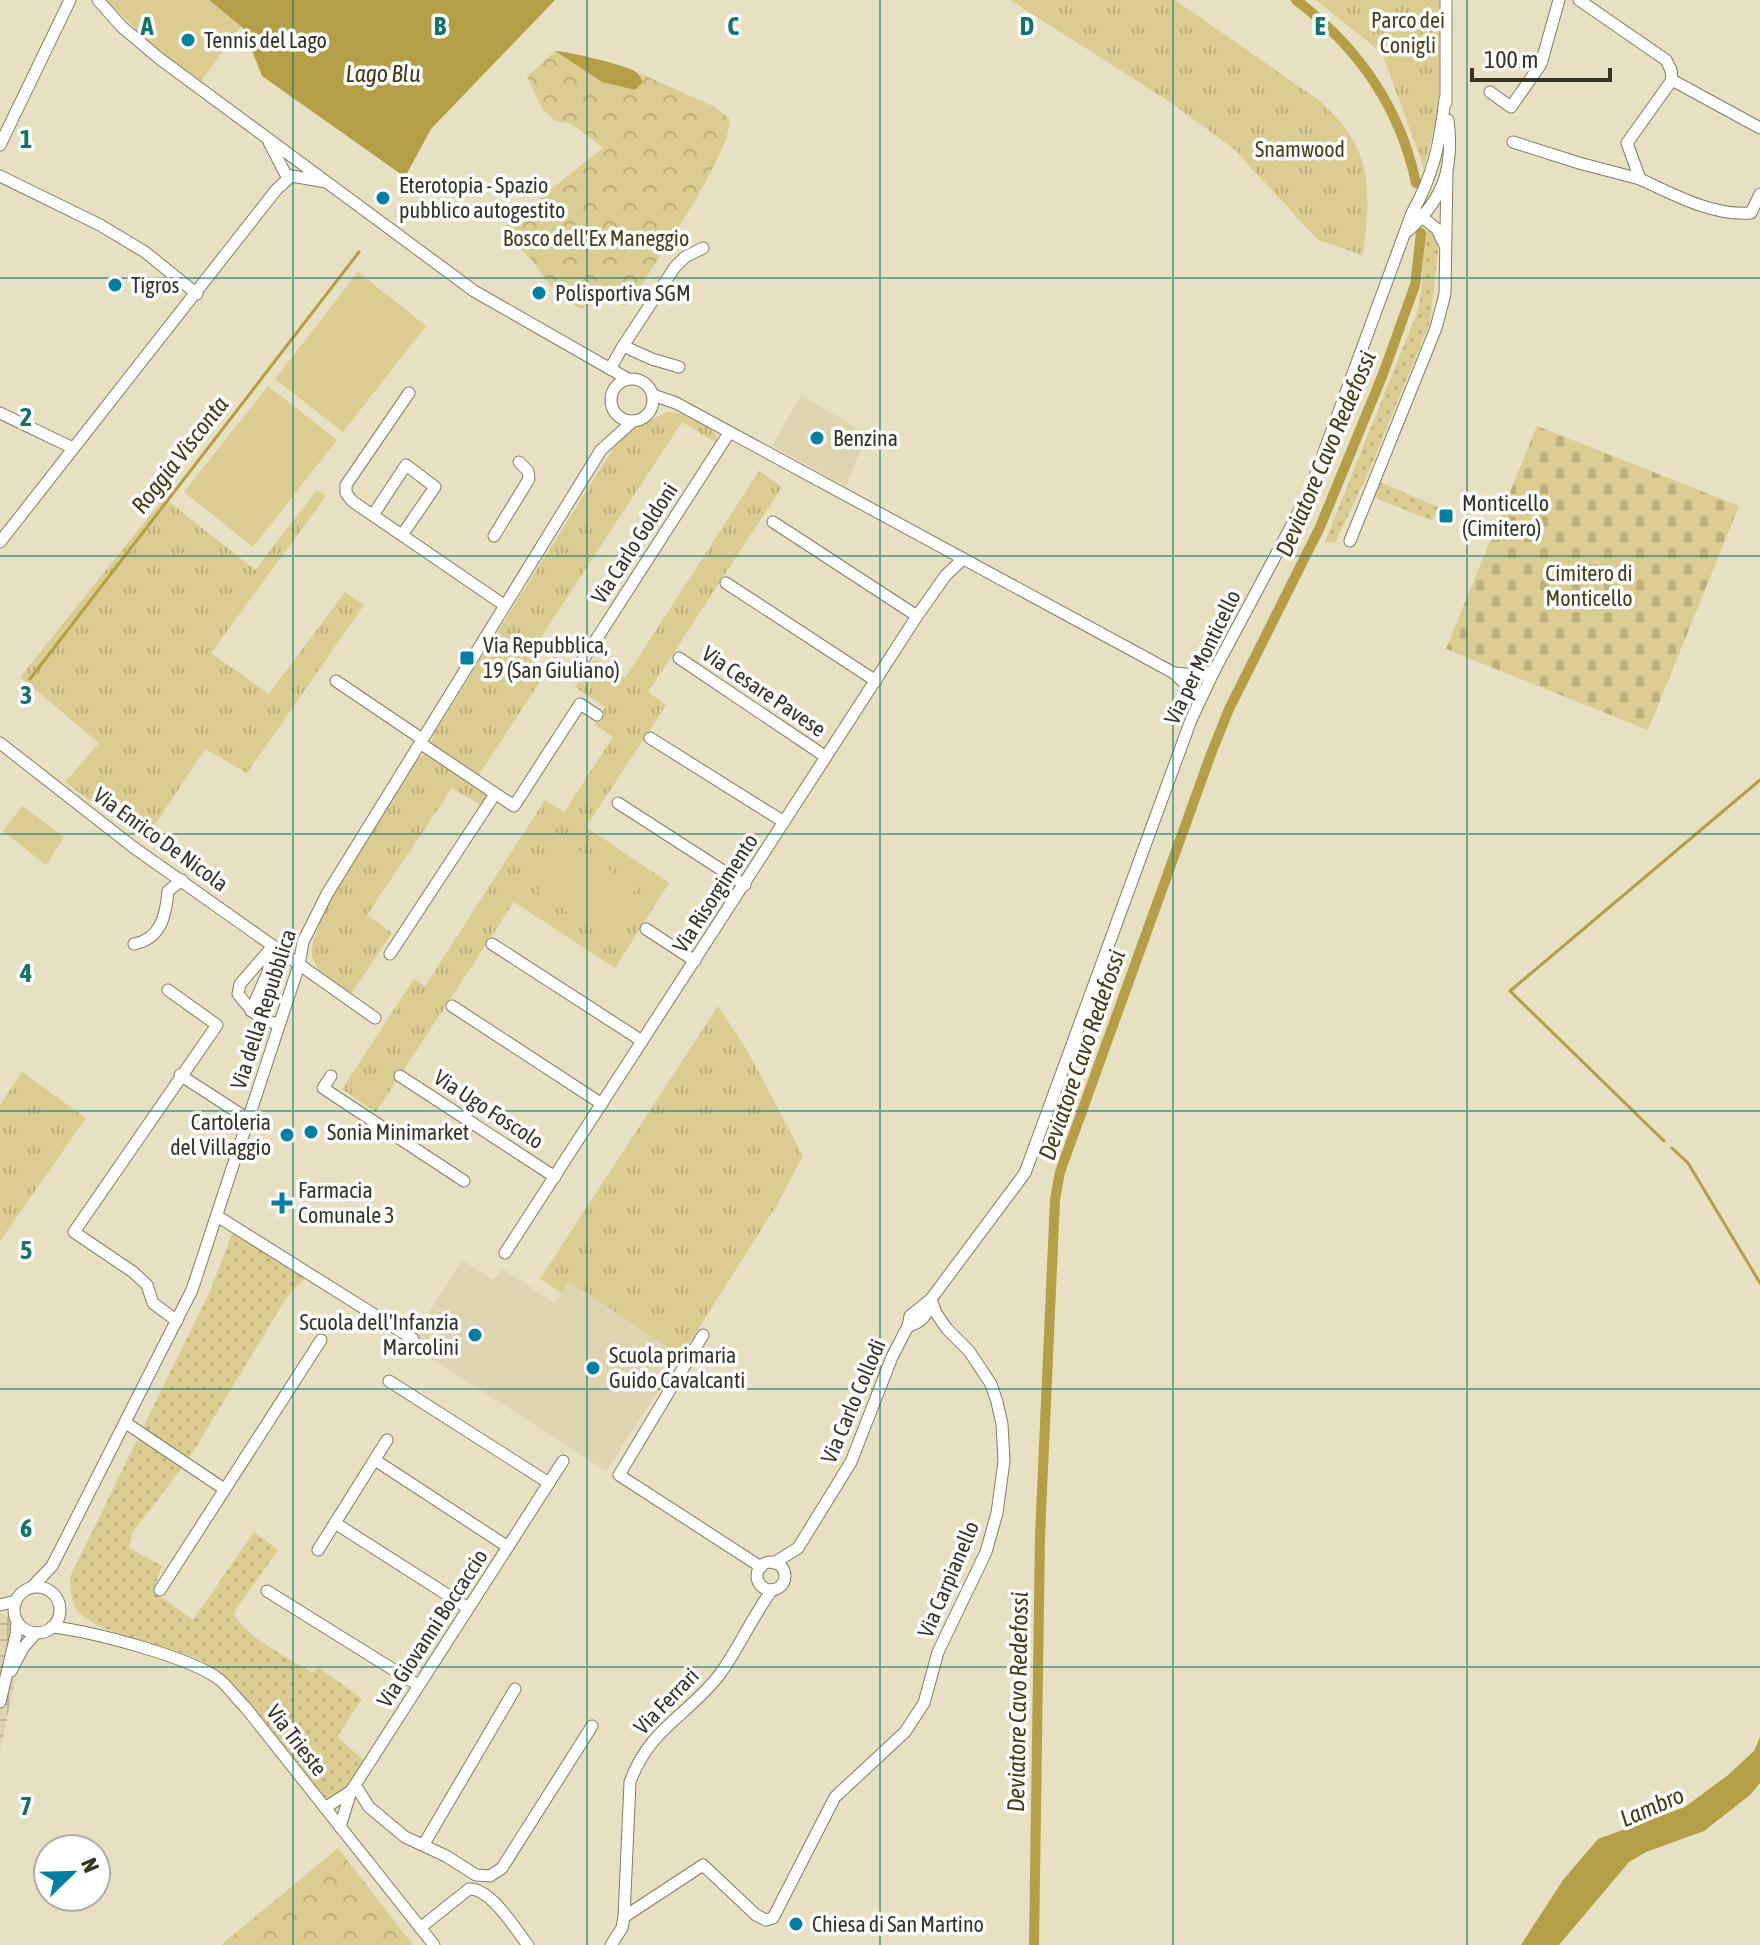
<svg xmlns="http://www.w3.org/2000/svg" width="1760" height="1945" font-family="'Asap Condensed',sans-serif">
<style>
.built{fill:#ded5b0}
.industrial{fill:url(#industrial-grid)}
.grass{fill:url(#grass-dots)}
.forest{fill:url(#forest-crowns)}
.cemetery{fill:url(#cemetery-stones)}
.park{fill:url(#park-tufts)}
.garden{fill:#dbcc91}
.water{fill:#b49f46}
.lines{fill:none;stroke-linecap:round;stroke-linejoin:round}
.stream{stroke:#b49f46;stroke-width:3}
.canal{stroke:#b49f46;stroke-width:10}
.minor-casing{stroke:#847d62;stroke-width:13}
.minor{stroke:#fff;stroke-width:11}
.grid{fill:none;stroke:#0f766e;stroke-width:2;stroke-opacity:0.55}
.poi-dot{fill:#007fa4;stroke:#fff;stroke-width:3}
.labels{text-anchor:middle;stroke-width:7;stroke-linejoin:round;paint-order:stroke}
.park-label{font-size:22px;fill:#49401a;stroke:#fff}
.poi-label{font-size:22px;fill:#363327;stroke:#fff;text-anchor:start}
.street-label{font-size:22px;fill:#363327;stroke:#fff}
.water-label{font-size:24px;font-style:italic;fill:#453b15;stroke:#fff}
.grid-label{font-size:26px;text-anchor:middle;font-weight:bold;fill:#0f766e;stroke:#fff;stroke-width:7;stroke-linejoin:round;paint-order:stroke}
</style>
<defs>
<pattern id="industrial-grid" width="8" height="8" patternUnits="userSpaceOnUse" patternTransform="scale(2)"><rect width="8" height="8" fill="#ded5b0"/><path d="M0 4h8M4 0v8" fill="none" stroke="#bfb797"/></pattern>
<pattern id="grass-dots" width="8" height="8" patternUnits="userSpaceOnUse" patternTransform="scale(2)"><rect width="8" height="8" fill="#dbcc91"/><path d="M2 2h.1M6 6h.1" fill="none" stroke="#bdb07d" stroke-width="1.8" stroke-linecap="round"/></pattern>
<pattern id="forest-crowns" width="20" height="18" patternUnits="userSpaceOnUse" patternTransform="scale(2)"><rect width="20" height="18" fill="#dbcc91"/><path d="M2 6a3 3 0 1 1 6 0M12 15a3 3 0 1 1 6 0" fill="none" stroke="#bdb07d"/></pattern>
<pattern id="cemetery-stones" width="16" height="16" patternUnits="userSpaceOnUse" patternTransform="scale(2)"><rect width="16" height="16" fill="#dbcc91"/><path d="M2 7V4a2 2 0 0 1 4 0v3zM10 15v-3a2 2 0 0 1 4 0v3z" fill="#bdb07d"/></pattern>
<pattern id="park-tufts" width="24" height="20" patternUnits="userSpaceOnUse" patternTransform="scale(2)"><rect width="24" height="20" fill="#dbcc91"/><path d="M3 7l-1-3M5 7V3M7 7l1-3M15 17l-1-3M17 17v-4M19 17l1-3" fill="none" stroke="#bdb07d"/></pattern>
</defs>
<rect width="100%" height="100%" fill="#e8e0c3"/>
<g class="built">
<polygon points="801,395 867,434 846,486 772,446"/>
<polygon points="462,1260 493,1280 502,1268 554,1303 569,1281 681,1356 606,1471 409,1344"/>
</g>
<polygon class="industrial" points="0,1613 13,1620 21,1632 37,1637 18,1667 0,1751"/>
<g class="grass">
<path d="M1429,229L1436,239L1438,250L1430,322L1367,476L1335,543L1325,542L1417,313C1424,288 1422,260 1425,233Z"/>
<polygon points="1380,482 1438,507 1432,521 1374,497"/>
<path d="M233,1231L306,1277L286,1298L190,1457L132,1533L129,1548L162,1566L153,1591L193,1620L254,1532L278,1550L234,1612C240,1635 292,1660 313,1673L318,1667L362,1699L337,1737L365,1761L348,1787L325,1799C296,1762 237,1678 198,1659C169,1645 90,1634 75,1607C70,1598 71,1587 70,1577L211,1289Z"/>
</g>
<g class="forest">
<path d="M555,51L602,82L635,90L643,82L639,73L713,106L729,118C736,149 647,274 628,306L603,302L595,307L589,305L581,309L558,296L530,258L508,238L505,226L603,148L572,124L555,121L542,108L527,77Z"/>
<polygon points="338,1848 413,1945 221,1945"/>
</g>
<polygon class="cemetery" points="1537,426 1739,506 1648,730 1446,649"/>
<g class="park">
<path d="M1010,0H1175L1320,101C1374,151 1371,187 1363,255L1318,240L1234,149L1170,102Z"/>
<polygon points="1316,0 1439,0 1439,109 1424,168 1382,53"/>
<path d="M667,412C685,413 706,421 717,436L716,443L682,422L528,657L547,671L478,776L434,747L431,741L434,733L616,444L629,431Z"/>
<polygon points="759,471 782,487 648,692 666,705 586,827 669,883 615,968 514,902 376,1112 342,1089 414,979 425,986 545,800 564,812 613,737 594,724 605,707 575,687 595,659 625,678"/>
<polygon points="317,490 326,496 211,653 269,694 345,592 364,605 247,773 205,749 144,841 65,782 99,743 20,677 164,498 255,570"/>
<path d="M425,754L489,795L482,806L452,788L367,915L392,933L351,994C337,984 316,974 312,956C305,927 398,789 418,757Z"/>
<polygon points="718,1006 747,1050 803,1156 778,1203 681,1356 569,1281 561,1293 540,1279"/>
<polygon points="22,1072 86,1118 0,1241 0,1105"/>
</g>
<g class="garden">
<polygon points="107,0 208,0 241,26 201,81 161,55"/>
<polygon points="358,272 426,326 343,432 275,379"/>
<polygon points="268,386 337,440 253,547 184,492"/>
<polygon points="22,806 64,837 46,865 3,831"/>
<polygon points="569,843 636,888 604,936 537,891"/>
</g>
<g class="water">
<polygon points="209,0 555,0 431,129 405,177 262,76 243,28"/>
<path d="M555,51C566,51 626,65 636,72C640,75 640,77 643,82L635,90L602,82Z"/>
<polygon points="1760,1737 1760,1783 1750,1795 1704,1831 1646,1852 1629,1862 1559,1945 1521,1945 1563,1880 1598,1839 1685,1807 1728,1775 1754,1751"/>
</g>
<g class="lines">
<g class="stream">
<polyline points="30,679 359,252"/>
<polyline points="1664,1141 1510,991 1760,780"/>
<polyline points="1672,1148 1688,1163 1760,1283"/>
</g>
<g class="canal">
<path d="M1296,0C1358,47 1400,107 1416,183"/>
<polyline points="1034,1945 1040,1536 1055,1200 1060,1172 1211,754 1229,709 1320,527 1383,374 1415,285 1421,233"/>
</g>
<defs>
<g id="minor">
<polyline points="98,0 122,27 160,59 474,291 628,379"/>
<polyline points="1446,0 1446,103"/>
<path d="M1579,0L1666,60L1671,70L1672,80L1627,143L1640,179C1674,195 1713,216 1751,213L1760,194"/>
<polyline points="1672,80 1760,128"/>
<polyline points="1490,92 1511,107 1541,64 1559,0"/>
<polyline points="269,142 286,175 326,182"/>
<polyline points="1513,142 1579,163 1640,179"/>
<polyline points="0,145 70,0"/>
<polyline points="0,176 100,225 145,252 197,294"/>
<polyline points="1422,214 1422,217 1437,229 1444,244"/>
<path d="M1409,230C1444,198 1454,168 1448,120"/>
<polyline points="623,346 652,359 679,367"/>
<polyline points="610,369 623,346 675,267 685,257 703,248"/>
<circle cx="632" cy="400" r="21"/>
<polyline points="409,393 346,485 346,493 352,501 504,605"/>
<polyline points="653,395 676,403 1174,673 1200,698"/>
<polyline points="0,413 73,448"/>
<polyline points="373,515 406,465 435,487 402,535"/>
<polyline points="773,522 917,616"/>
<polyline points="494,536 529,479 528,471 519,462"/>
<polyline points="1350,541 1436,328 1445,294 1447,171"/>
<polyline points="0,542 276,190 290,177"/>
<polyline points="726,583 876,681"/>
<polyline points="679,658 826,757"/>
<polyline points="1174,673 1197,675 1214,671"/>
<polyline points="574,674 729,433"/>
<polyline points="336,681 422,739"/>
<polyline points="650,738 784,822"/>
<polyline points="0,743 133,847 375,1018"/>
<polyline points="420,743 514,806 580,704 597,715"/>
<polyline points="618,803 745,885"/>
<polyline points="646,929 695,961"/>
<path d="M134,944C161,939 166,915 168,891L182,880"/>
<polyline points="492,944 642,1041"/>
<path d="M273,946L240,984L238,994C249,1008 261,1024 280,1023"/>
<polyline points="390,954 495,794"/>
<polyline points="168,990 217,1025 74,1232 133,1272 147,1285 153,1303 177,1321"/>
<polyline points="452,1006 602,1104"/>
<polyline points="251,1011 268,972 273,946"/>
<polyline points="180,1075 248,1119"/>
<polyline points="331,1076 323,1088 464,1181"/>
<polyline points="400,1076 555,1177"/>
<polyline points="217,1216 413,1339"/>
<polyline points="505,1253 917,616 946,575 963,559"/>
<path d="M908,1326C922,1323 927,1315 931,1302"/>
<polyline points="703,1335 619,1475 761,1567"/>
<polyline points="389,1381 549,1483"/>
<polyline points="126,1423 224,1489"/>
<polyline points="375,1460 508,1547"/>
<polyline points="335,1523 468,1608"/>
<polyline points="318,1550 387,1440"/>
<circle cx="771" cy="1576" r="14"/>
<path d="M774,1563L798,1548L851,1462L892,1357L908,1326L910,1316L931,1299L1025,1173L1191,720L1214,671L1309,493L1412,213C1434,174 1440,142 1445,99"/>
<polyline points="32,1587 52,1566 192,1290 299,965 303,942 327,894 601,450 633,421"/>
<circle cx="37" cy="1610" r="23"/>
<polyline points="160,1590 321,1340"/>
<polyline points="267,1591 418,1685"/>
<polyline points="0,1605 16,1601"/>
<path d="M52,1627C90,1631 191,1657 220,1680C229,1688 237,1699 246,1708L434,1945"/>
<polyline points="11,1671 23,1648 36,1633"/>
<polyline points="0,1702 16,1635 17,1622"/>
<polyline points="355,1785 369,1807 405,1837 446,1856 476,1875 490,1876 502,1868 592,1726"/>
<polyline points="325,1808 351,1791 355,1785 563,1461"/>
<polyline points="340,1827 351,1791"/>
<polyline points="424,1844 515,1689"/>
<polyline points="624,1917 703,1865 756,1915 766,1920 773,1918 835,1797 905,1732 924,1703 938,1652 986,1552 997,1513 1004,1461 1002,1424 997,1402 991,1384 969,1351 947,1329 936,1313 931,1299"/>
<path d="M420,1928L469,1889C491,1888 515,1929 528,1945"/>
<path d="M611,1945L622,1928L624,1917L630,1782C650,1727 688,1716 720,1674C739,1648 752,1617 772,1590"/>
</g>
</defs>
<use href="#minor" class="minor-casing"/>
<use href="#minor" class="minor"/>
</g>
<path class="grid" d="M293,0V1945M587,0V1945M880,0V1945M1173,0V1945M1467,0V1945M0,278H1760M0,556H1760M0,834H1760M0,1111H1760M0,1389H1760M0,1667H1760"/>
<g class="poi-dot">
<circle cx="188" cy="40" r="8"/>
<circle cx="383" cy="198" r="8"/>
<circle cx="115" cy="285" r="8"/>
<circle cx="539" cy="293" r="8"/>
<circle cx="817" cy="438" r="8"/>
<rect x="1438" y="508" width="16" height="16" rx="4"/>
<rect x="459" y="650" width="16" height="16" rx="4"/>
<circle cx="311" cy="1132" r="8"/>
<circle cx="287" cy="1135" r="8"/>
<path d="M278 1191h8v8h8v8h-8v8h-8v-8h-8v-8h8z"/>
<circle cx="475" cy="1335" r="8"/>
<circle cx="593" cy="1368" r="8"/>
<circle cx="796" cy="1924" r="8"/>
</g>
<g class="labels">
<g class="park-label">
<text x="1408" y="28">Parco dei<tspan x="1408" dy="25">Conigli</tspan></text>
<text x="1300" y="157">Snamwood</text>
<text x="596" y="246">Bosco dell'Ex Maneggio</text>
<text x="1589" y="581">Cimitero di<tspan x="1589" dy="25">Monticello</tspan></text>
</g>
<g class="poi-label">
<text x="204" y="48">Tennis del Lago</text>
<text x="399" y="193">Eterotopia - Spazio<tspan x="399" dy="25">pubblico autogestito</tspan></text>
<text x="131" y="293">Tigros</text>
<text x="555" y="301">Polisportiva SGM</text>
<text x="833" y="446">Benzina</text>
<text x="1462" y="511">Monticello<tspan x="1462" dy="25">(Cimitero)</tspan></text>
<text x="483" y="653">Via Repubblica,<tspan x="483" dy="25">19 (San Giuliano)</tspan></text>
<text x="271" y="1130" text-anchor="end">Cartoleria<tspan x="271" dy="25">del Villaggio</tspan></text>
<text x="327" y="1140">Sonia Minimarket</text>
<text x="298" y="1198">Farmacia<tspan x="298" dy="25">Comunale 3</tspan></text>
<text x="459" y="1330" text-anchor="end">Scuola dell'Infanzia<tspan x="459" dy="25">Marcolini</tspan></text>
<text x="609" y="1363">Scuola primaria<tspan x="609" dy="25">Guido Cavalcanti</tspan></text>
<text x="812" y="1932">Chiesa di San Martino</text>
</g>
<g class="street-label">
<text transform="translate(634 543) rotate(-57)" y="8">Via Carlo Goldoni</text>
<text transform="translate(1202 657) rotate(-64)" y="8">Via per Monticello</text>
<text transform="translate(764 691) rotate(34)" y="8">Via Cesare Pavese</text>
<text transform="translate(161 839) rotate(36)" y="8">Via Enrico De Nicola</text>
<text transform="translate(715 893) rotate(-57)" y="8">Via Risorgimento</text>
<text transform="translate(263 1009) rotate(-72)" y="8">Via della Repubblica</text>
<text transform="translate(489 1109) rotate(33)" y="8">Via Ugo Foscolo</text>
<text transform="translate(853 1401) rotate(-67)" y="8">Via Carlo Collodi</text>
<text transform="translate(948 1579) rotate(-67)" y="8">Via Carpianello</text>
<text transform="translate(432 1628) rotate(-57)" y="8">Via Giovanni Boccaccio</text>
<text transform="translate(666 1701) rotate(-46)" y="8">Via Ferrari</text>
<text transform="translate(297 1740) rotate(52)" y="8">Via Trieste</text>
</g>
<g class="water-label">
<text x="383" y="82">Lago Blu</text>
<text transform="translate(1326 454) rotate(-67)" y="8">Deviatore Cavo Redefossi</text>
<text transform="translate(180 455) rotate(-52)" y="8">Roggia Visconta</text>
<text transform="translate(1082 1055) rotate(-71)" y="8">Deviatore Cavo Redefossi</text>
<text transform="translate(1018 1702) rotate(-89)" y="8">Deviatore Cavo Redefossi</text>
<text transform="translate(1652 1807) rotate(-23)" y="8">Lambro</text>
</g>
</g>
<g class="grid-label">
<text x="147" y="35">A</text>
<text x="440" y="35">B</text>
<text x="733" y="35">C</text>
<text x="1027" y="35">D</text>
<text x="1320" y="35">E</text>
<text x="26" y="148">1</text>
<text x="26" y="426">2</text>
<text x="26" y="704">3</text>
<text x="26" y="982">4</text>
<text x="26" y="1259">5</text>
<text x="26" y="1537">6</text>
<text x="26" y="1815">7</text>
</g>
<g transform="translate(72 1873) rotate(67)"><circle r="38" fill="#ffffff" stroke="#afada9" stroke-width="2"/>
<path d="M0-6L14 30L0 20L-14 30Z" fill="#007fa4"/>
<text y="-12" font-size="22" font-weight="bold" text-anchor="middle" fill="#363327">N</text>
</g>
<path d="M1472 68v12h138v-12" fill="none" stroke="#363327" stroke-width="4"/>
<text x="1484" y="68" font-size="24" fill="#363327" stroke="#ffffff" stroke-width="6" paint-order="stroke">100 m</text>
</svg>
